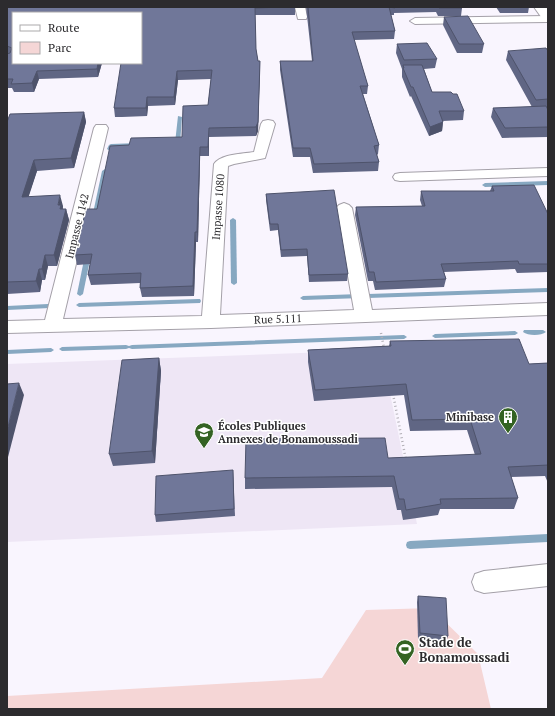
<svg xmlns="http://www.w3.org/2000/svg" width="555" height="716" font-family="'PT Serif',serif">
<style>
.built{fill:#eee6f5}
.green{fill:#f5d6d6}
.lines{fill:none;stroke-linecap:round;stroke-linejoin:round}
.stream{fill:#87a8c1;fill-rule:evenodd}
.street-casing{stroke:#a4a0a8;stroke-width:2}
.secondary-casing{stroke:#a4a0a8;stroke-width:2}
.path{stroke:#b2afb6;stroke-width:2.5;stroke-dasharray:1 3;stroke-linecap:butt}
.street{fill:#fff;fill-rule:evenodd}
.secondary{fill:#fff;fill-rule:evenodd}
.wall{fill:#606684}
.shaded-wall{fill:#4e536b}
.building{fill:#707799;stroke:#4e536b}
.labels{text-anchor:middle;stroke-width:3;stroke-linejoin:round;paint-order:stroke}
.street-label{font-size:11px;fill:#2c2b2e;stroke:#fff}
.poi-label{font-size:11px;font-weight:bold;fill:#2c2b2e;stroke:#fff;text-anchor:end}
.near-poi-label{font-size:13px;font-weight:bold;fill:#2c2b2e;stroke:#fff;text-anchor:start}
</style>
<rect width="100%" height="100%" fill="#f9f5fe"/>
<polygon class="built" points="381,350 417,524 7,542 7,364"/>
<polygon class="green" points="431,608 478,654 491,709 7,709 7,696 322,678 366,610"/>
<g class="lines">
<g class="stream">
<polygon points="178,116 182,117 180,144 175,146 172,144 175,143"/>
<polygon points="138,143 141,145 140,146 113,147 112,150 110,151 107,149 109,145 111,144"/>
<polygon points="105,169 108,171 98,218 95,220 92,218 102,171"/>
<polygon points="548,181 548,185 485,187 482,185 485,183"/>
<polygon points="233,218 236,220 237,283 234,285 231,283 230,220"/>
<polygon points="88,253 91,255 83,294 80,296 77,294 85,255"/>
<polygon points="548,288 548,292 368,298 365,296 368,294"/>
<polygon points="360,294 362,294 363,296 362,298 303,300 300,298 303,296"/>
<polygon points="198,299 200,299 201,301 200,303 79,307 76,305 79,303"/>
<polygon points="48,304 50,304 51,306 50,308 7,310 7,306"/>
<path d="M524,330H543L546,332C541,336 528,336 523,332Z"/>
<polygon points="515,331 518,333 515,335 435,338 432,336 435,334"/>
<polygon points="404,335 407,337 404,339 132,349 129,348 126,349 62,351 59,349 62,347 126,345 129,346 132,345"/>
<polygon points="51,348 54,350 51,352 7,354 7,350"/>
<polygon points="548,534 548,542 410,549 407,548 406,545 407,542 410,541"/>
</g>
<defs>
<g id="street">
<polygon points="295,7 305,7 307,17 306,19 298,19"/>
<polygon points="548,16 548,22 415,24 410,21 415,18"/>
<path d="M268,120L273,121L275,124L265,158L234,164L228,166L220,315L354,310L336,208L339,205L344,203L349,205L352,208L372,310L548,303V315L211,328L7,333V321L45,320L94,128L96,125H106L108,128L63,319L202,316L214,164C221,154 242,154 254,152L261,124L263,121Z"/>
<polygon points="548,168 548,176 400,181 395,180 393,177 395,174 400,173"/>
<polygon points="548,564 548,586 484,593 475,590 472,582 475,574 484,571"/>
</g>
<polygon id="secondary" points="534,7 546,7 548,10 548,22 544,21"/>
</defs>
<use href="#street" class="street-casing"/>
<use href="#secondary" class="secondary-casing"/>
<g class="path">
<polyline points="381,333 384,348"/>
<polyline points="393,394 406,460"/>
</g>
<use href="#street" class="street"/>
<use href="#secondary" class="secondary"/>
</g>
<g class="wall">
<polygon points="7,7 295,7 295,15 255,15 256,49 258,61 260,61 260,70 258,131 256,136 209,137 209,156 200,156 198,242 196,242 194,296 142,297 140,288 140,283 91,285 88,275 90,264 77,265 75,255 129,145 182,137 208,105 211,79 178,80 175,105 148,106 147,116 122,117 115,117 114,108 141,13 13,63 102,63 98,77 39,79 34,92 14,92 12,88 7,88"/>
<polygon points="306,7 462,7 462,8 461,16 438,16 436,12 394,13 394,15 391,15 395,31 394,39 354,40 368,86 367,94 363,94 379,145 378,154 377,155 379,162 378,171 313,173 310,157 293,157 280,70 280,61 312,61"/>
<polygon points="496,7 529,7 528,13 500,13"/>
<polygon points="444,17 484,44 482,53 457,53 443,25"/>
<polygon points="397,44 437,59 435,68 424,69 432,92 464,111 463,120 443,121 442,131 429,136 411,96 410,97 402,77 402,69 396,53"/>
<polygon points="508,51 548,51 548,137 502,138 491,117 493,108 532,107 506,60"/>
<polygon points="84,112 86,122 74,168 37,171 28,197 63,206 63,209 66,209 69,220 57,266 48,266 45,280 42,280 40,292 7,294 7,122"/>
<polygon points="492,186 548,214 548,272 517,273 515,269 444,272 446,279 444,287 375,290 373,281 368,281 355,215 356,207 422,206 420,200 421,191 490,191"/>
<polygon points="266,194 348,274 347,281 309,282 307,256 281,257 278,230 270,231 266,200"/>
<polygon points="390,341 529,364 548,363 548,483 545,476 511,477 518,498 514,509 440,509 438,515 403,520 401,510 397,510 392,487 245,489 245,478 388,458 475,455 467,430 410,431 404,395 314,401 308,362 308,350 389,346"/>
<polygon points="159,358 161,371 155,463 113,466 109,454"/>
<polygon points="233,470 235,516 156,522 155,515"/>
<polygon points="418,596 448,636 446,642 418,639 417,602"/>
</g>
<g class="shaded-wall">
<polygon points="260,61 258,131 256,136 256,127"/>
<polygon points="98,63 102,63 98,77 97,69"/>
<polygon points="37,71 39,79 34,92 32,83"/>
<polygon points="177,71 178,80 175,105 174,97"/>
<polygon points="147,97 148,106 147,116 146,108"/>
<polygon points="84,112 86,122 74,168 71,158"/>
<polygon points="443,122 442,131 429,136 430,127"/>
<polygon points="209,128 209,156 208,147"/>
<polygon points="200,147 200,156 198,242 197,232"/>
<polygon points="34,160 37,171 25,208 22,197"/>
<polygon points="60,195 63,206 62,210 64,216 58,205"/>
<polygon points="66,209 69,220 57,266 54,255"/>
<polygon points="195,232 196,242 194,296 193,286"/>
<polygon points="45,255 48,266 45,280 42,269"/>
<polygon points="39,269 42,280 40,292 36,281"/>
<polygon points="159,358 161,371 155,463 152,451"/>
<polygon points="19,383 24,395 7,461 7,431"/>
</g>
<g class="building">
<polygon points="7,7 285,7 255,8 256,49 258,61 260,61 258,122 256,127 209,128 208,147 200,147 197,232 195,232 193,286 140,288 141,273 88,275 92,254 75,255 86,209 97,209 110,146 129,145 131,138 182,137 183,106 208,105 212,70 177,71 174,97 147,97 146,108 114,108 121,63 141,63 141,13 13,13 13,63 98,63 97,69 37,71 32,83 11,84 13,79 7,79 7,54 10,53 12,48 7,46"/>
<polygon points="308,7 395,7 395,8 389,7 395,31 352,32 368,86 360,86 379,145 374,146 379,162 314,164 310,148 293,148 280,61 313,61"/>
<polygon points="438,7 462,7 462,8 439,8"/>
<polygon points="468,16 484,44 459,44 444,17"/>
<polygon points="427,43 437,59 404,60 397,44"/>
<polygon points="546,48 548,51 548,99 536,100 508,51"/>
<polygon points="403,65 422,65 432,92 451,92 453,94 457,94 464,111 439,111 443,122 430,127 413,87 411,87 403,68 404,68"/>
<polygon points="546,106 548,110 548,127 505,128 493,108"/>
<polygon points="84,112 71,158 34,160 22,197 60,195 58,205 61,205 60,209 66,209 54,255 45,255 42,269 39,269 36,281 7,282 7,122 10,114"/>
<polygon points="534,185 548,214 548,264 519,264 518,261 441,264 446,279 376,282 374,272 369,272 356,207 425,206 421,191 494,191 492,186"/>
<polygon points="334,190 348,274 309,275 307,249 281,250 278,224 270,224 266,194"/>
<polygon points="519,339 529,364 548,363 548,465 508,467 518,498 440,499 441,504 406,510 404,499 399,499 394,476 245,478 246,439 385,438 388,458 481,454 470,419 412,420 406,384 315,390 308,350 391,346 390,341"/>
<polygon points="159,358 152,451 109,454 122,360"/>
<polygon points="19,383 7,431 7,384"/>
<polygon points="233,470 234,509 155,515 156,476"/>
<polygon points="418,596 446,598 448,636 420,633"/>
</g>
<defs>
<symbol id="building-pin" viewBox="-11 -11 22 30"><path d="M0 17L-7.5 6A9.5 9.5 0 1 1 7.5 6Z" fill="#346323" stroke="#fff"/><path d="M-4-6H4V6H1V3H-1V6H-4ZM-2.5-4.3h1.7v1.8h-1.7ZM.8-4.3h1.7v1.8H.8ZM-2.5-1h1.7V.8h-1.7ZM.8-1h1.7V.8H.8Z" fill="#fff"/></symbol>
<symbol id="school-pin" viewBox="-11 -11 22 30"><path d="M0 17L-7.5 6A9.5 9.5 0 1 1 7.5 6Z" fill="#346323" stroke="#fff"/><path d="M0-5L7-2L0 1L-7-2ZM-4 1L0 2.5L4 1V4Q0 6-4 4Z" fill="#fff"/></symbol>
<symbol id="stadium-pin" viewBox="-11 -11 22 30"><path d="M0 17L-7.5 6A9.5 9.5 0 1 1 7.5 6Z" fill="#346323" stroke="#fff"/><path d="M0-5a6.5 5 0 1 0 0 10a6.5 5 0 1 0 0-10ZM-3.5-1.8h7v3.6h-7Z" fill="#fff"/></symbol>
</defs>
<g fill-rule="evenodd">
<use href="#building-pin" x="497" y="406" width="22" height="30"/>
<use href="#school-pin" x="193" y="421" width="22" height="30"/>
<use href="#stadium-pin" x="394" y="638" width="22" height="30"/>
</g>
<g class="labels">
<g class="street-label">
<text transform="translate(218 207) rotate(-86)" y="4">Impasse 1080</text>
<text transform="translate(77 226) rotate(-76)" y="4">Impasse 1142</text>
<text transform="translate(278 319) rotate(-2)" y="4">Rue 5.111</text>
</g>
<g class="poi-label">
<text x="494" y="421">Minibase</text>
<text x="218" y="430" text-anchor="start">Écoles Publiques<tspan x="218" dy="13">Annexes de Bonamoussadi</tspan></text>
</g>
<g class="near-poi-label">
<text x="419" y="647">Stade de<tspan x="419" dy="15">Bonamoussadi</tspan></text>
</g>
</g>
<rect width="555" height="716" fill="none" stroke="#2c2b2e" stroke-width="16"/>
<rect x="12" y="12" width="130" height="52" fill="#ffffff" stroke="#abaaab"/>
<rect x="20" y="25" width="20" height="6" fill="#ffffff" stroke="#abaaab"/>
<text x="48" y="32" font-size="12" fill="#2c2b2e">Route</text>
<rect x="20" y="42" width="20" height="12" fill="#f5d6d6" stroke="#abaaab"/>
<text x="48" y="52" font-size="12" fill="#2c2b2e">Parc</text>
</svg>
